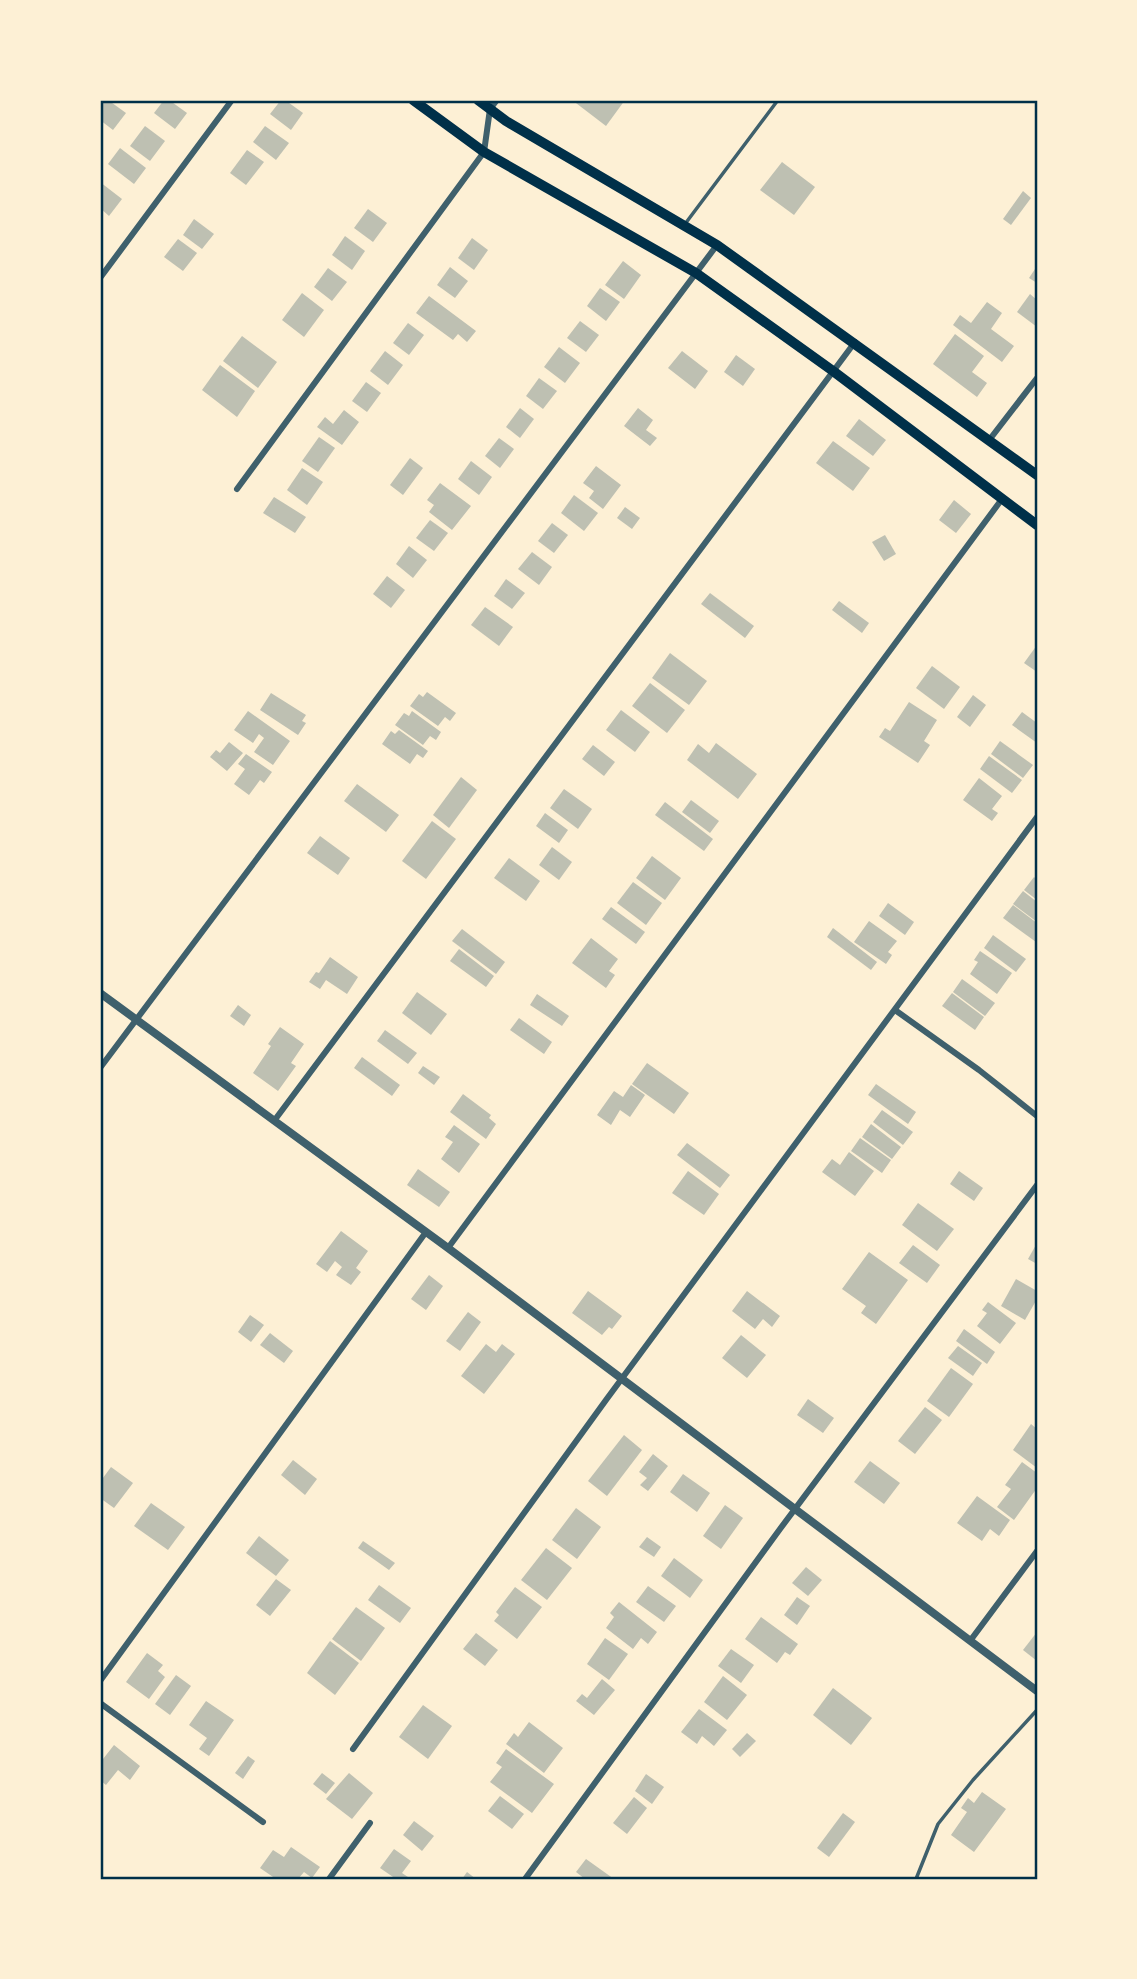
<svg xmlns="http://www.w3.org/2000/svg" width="1137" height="1979" font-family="'Varela Round',sans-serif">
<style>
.building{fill:#bec0b2}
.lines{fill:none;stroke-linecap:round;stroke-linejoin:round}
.service{stroke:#3f606c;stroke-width:3.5}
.minor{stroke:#3f606c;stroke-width:6}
.tertiary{stroke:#3f606c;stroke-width:8}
.secondary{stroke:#003049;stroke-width:10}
.neatline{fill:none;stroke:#003049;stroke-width:2.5}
</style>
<rect width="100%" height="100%" fill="#fdf0d5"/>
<g class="building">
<polygon points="100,100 108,100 126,113 113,130 100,120"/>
<polygon points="164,100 169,100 187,113 175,129 154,113"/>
<polygon points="281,100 285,100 303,113 291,130 270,114"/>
<polygon points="572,100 625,100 606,126"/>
<polygon points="145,126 165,141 150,161 130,146"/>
<polygon points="265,126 289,143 276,160 253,142"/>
<polygon points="120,148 146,168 134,184 108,164"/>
<polygon points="247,150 264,162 246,185 230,173"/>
<polygon points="782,162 815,187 794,215 760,190"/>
<polygon points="100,182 122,199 109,216 100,208"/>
<polygon points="1023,191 1031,198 1011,225 1003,219"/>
<polygon points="368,209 387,223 373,242 354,228"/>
<polygon points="194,219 214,234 202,249 183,235"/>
<polygon points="345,236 365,251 352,270 332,255"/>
<polygon points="472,238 488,250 474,270 458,258"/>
<polygon points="178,239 197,253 183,271 164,257"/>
<polygon points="623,261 641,275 624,299 605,285"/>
<polygon points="1037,266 1037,283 1029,278"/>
<polygon points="450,267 468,281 455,298 437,285"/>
<polygon points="328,268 347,282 332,301 314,287"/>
<polygon points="600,288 620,302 606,321 587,306"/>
<polygon points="302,293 324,310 304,337 282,320"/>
<polygon points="1030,294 1037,300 1037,327 1017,312"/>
<polygon points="429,296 476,331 467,342 458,334 453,340 416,313"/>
<polygon points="987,302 1002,313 991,329 1014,346 1002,362 953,325 960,315 971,323"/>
<polygon points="580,321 599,335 586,352 567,338"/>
<polygon points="408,323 424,335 409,355 393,343"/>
<polygon points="955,334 984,356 972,372 987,383 977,397 933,364"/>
<polygon points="242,336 277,362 258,388 223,361"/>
<polygon points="559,347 580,363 565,383 544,367"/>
<polygon points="385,351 403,365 388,385 370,371"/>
<polygon points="682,351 708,371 695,389 668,368"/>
<polygon points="736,355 755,369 743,386 724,372"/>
<polygon points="220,365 255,391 237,417 202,390"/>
<polygon points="539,378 557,391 543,409 526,396"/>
<polygon points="366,382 381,393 367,412 352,401"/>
<polygon points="520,408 534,419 520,438 506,427"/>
<polygon points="638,408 653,420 646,430 657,438 650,446 624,426"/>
<polygon points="344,410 359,422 342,445 317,427 325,417 333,424"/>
<polygon points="859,419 886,440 873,456 846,436"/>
<polygon points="319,437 335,448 318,472 302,461"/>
<polygon points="499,438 514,449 500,468 485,456"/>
<polygon points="833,441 870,468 853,491 816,463"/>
<polygon points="410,458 423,468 403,495 390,485"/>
<polygon points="471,461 492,477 479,495 458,479"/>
<polygon points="596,466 621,485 603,509 589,498 594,491 583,483"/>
<polygon points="302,468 323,482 307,505 287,490"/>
<polygon points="440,483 471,506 452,530 429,512 434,505 427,500"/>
<polygon points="574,495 598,513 584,531 561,513"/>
<polygon points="274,497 306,517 295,533 263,513"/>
<polygon points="954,500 971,514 956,533 939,520"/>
<polygon points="625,507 640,518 632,529 617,518"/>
<polygon points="430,520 448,533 434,551 416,538"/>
<polygon points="552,523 568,535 554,553 538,541"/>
<polygon points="885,535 896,554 884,561 872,542"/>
<polygon points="409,546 427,560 413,578 396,564"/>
<polygon points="532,552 552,567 539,585 518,569"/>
<polygon points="387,576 405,590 391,608 373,594"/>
<polygon points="506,579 525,593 512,609 494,596"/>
<polygon points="710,593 754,626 745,638 701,604"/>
<polygon points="839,601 869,623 862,633 832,610"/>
<polygon points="485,607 513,627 499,646 471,625"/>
<polygon points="1037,645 1037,672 1024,663"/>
<polygon points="670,653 707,681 689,705 652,678"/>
<polygon points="932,666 960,687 944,709 916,688"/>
<polygon points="650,683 685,710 667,733 632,706"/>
<polygon points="427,692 456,713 450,721 445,717 438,726 410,706 419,694 423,697"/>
<polygon points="271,693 306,715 302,721 306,723 298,735 260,710"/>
<polygon points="973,695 986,705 970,727 957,717"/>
<polygon points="909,702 937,720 924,741 930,745 918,763 879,737 885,728 890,731"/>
<polygon points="621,710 650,732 635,752 606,730"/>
<polygon points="248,711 290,741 273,765 254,752 264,738 259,734 253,743 234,730"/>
<polygon points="412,711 441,732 436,740 430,736 423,745 395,725 404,713 409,716"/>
<polygon points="1022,712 1037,723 1037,743 1012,725"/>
<polygon points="399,730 428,751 423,758 417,754 410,764 382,744 391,731 395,734"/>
<polygon points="1000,741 1033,765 1023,778 991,754"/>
<polygon points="229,742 243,753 227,771 210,757 216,750 220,753"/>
<polygon points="716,743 757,774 738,799 687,760 698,744 709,753"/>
<polygon points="593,745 615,762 604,776 582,759"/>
<polygon points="246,754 272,772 264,783 260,780 249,795 234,784 245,769 238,764"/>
<polygon points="989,756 1022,780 1012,793 980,769"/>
<polygon points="461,777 477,790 449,828 433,815"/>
<polygon points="979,778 1002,796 992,809 998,813 992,821 963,800"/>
<polygon points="357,784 399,815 386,832 344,801"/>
<polygon points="564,789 592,809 578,829 550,808"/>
<polygon points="691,800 719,821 710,833 682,812"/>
<polygon points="665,802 713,839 704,851 655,815"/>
<polygon points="545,813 568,830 559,843 536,826"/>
<polygon points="432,821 456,839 426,879 402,861"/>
<polygon points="320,836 350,858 338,875 307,853"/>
<polygon points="552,847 572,862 559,880 539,865"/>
<polygon points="652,856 681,878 665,900 636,878"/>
<polygon points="509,858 540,881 526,901 494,878"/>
<polygon points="1034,877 1037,880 1037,900 1024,890"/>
<polygon points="633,882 662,903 646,925 617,903"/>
<polygon points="1023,891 1037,902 1037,922 1013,904"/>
<polygon points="888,903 914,922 905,935 879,916"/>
<polygon points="1013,905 1037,923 1036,942 1003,918"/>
<polygon points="611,907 645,932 636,944 602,919"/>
<polygon points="869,921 897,941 888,952 892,955 886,964 854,942"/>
<polygon points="833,928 877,962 871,970 827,937"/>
<polygon points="462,929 505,962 496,974 452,941"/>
<polygon points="993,935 1026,959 1016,972 984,948"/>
<polygon points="591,938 618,959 609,971 615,975 606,988 572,963"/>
<polygon points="459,949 494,976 486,987 450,961"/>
<polygon points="980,951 1012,973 997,994 970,974 978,962 974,960"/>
<polygon points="330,957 358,977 347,994 326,980 320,989 309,982 316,972 319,973"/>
<polygon points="962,979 995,1003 985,1016 953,992"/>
<polygon points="417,992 447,1014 431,1035 402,1013"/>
<polygon points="952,993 984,1017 975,1030 942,1006"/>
<polygon points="537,994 569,1016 562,1026 530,1005"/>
<polygon points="238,1005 251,1015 244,1026 230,1016"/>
<polygon points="519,1018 552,1042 544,1054 510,1030"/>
<polygon points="280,1027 304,1044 291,1063 296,1066 278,1091 253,1073 271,1046 268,1044"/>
<polygon points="385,1030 417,1053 408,1064 377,1041"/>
<polygon points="362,1057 400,1085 392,1096 354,1068"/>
<polygon points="647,1063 689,1093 674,1114 632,1084"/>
<polygon points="423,1066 440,1077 434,1085 418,1073"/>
<polygon points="876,1084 916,1112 908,1124 868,1095"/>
<polygon points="631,1085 645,1095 630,1117 620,1110 611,1125 597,1115 614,1091 623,1097"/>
<polygon points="463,1094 491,1115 489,1118 496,1124 486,1139 450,1112"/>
<polygon points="882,1110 913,1132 903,1145 873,1122"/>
<polygon points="871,1124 901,1147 892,1159 862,1137"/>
<polygon points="454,1125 480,1144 459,1173 441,1159 453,1142 445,1137"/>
<polygon points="860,1138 891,1160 882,1173 851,1151"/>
<polygon points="687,1143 730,1175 720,1188 677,1155"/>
<polygon points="849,1152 874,1171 855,1196 822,1172 832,1159 840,1165"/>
<polygon points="418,1169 450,1192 439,1207 407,1185"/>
<polygon points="688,1171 719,1194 704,1215 672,1193"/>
<polygon points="959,1171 983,1188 974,1201 950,1184"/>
<polygon points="918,1203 954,1229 937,1251 902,1225"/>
<polygon points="341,1231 368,1251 356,1268 361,1272 351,1285 336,1275 342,1267 335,1261 327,1272 316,1264"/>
<polygon points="1037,1243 1037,1264 1028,1259"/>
<polygon points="913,1245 940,1265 927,1283 899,1263"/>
<polygon points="869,1252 908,1280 876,1324 861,1313 866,1306 842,1289"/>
<polygon points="429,1275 443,1286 426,1310 411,1299"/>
<polygon points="1016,1279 1037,1291 1037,1299 1025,1320 1001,1306"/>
<polygon points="588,1291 622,1316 612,1329 609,1327 602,1335 572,1313"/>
<polygon points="747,1291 780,1316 772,1327 763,1319 755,1329 732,1311"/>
<polygon points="988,1302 1016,1323 1000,1344 977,1326 987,1313 982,1310"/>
<polygon points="468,1312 481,1322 460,1351 446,1341"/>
<polygon points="250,1315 264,1325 251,1342 238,1332"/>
<polygon points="964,1329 995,1352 987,1364 956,1341"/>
<polygon points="270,1333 293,1351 284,1363 260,1345"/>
<polygon points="741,1335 766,1355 747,1378 722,1358"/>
<polygon points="486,1344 496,1352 502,1344 515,1354 484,1394 461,1376"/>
<polygon points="958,1346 982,1363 973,1376 948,1358"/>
<polygon points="951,1368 973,1384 949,1417 927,1401"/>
<polygon points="808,1399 834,1418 823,1433 797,1415"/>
<polygon points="925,1407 942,1420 915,1454 898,1441"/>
<polygon points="1031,1424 1037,1429 1037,1468 1013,1450"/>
<polygon points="624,1435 642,1450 607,1496 588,1481"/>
<polygon points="653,1454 668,1466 648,1491 640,1485 647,1478 639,1472"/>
<polygon points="293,1460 317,1479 305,1495 281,1475"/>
<polygon points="870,1461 900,1483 884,1504 854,1482"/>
<polygon points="1022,1462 1037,1473 1037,1488 1014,1520 997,1507 1011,1489 1005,1485"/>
<polygon points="111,1467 133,1483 114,1508 100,1498 100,1482"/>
<polygon points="683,1474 710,1493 697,1512 670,1492"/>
<polygon points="977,1496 1010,1520 999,1536 990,1529 982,1541 957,1523"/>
<polygon points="151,1503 185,1527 168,1550 134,1526"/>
<polygon points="725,1505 743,1518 721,1549 703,1536"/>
<polygon points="576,1508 601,1527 577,1559 552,1540"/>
<polygon points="259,1536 289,1560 276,1576 246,1553"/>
<polygon points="647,1537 661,1547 654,1557 639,1547"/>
<polygon points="363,1541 395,1563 389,1570 358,1548"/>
<polygon points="546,1548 572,1568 547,1600 521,1580"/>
<polygon points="674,1558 703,1580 690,1598 661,1576"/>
<polygon points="806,1567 822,1580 808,1596 792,1583"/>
<polygon points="276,1579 291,1590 270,1616 256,1605"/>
<polygon points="379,1585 411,1608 400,1623 368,1600"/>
<polygon points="648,1586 676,1606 664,1622 636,1602"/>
<polygon points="515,1587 542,1607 517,1639 494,1621 499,1615 496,1612"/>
<polygon points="797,1597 810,1606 797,1625 784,1615"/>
<polygon points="619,1602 657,1632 648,1644 641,1638 633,1649 606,1628 614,1617 610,1613"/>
<polygon points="356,1607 385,1628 361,1661 332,1639"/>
<polygon points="761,1617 798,1644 790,1655 785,1652 777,1663 745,1639"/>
<polygon points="1037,1632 1037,1661 1023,1650"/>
<polygon points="476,1633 498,1650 485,1666 463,1649"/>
<polygon points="605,1638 628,1654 609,1680 587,1664"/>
<polygon points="330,1641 359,1663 335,1695 307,1673"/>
<polygon points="731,1649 754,1665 741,1683 718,1666"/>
<polygon points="147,1653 163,1665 158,1671 165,1677 149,1699 126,1682"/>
<polygon points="176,1675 191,1686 170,1715 155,1704"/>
<polygon points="723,1676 747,1695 727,1720 704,1702"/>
<polygon points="602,1679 615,1690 594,1715 576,1701 582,1694 587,1698"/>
<polygon points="833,1688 872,1718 851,1745 813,1715"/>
<polygon points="206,1701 234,1720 209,1756 199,1749 207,1738 189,1725"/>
<polygon points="423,1705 452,1726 428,1759 399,1737"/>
<polygon points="699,1709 727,1730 714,1746 702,1736 697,1744 681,1732"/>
<polygon points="529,1722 563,1748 544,1773 506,1744 514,1733 518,1737"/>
<polygon points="747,1733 756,1741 740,1757 732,1749"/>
<polygon points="114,1745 140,1766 130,1780 118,1770 106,1785 100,1780 100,1756 103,1759"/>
<polygon points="506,1749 554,1784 532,1813 490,1782 502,1767 496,1763"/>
<polygon points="248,1756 255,1761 243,1779 235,1773"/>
<polygon points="322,1773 335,1783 326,1794 313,1784"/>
<polygon points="349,1773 373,1793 352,1819 326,1799"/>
<polygon points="646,1774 664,1787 652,1804 635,1791"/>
<polygon points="982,1792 1006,1809 974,1852 951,1835 967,1812 961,1808 968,1798 974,1803"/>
<polygon points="500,1796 524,1814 512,1829 488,1811"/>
<polygon points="634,1797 647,1808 627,1834 613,1823"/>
<polygon points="843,1813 855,1822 829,1857 817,1848"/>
<polygon points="414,1821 434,1836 422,1851 403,1835"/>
<polygon points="291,1847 320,1867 312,1878 304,1872 298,1879 276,1879 260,1868 273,1850 284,1857"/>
<polygon points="394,1849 411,1861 402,1873 411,1879 396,1879 380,1868"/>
<polygon points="586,1859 614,1879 585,1879 576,1872"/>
<polygon points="467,1872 476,1879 462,1879"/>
</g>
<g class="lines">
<g class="service">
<polyline points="685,224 778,100"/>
<polyline points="916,1879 938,1824 973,1780 1037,1710"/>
</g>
<g class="minor">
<polyline points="100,278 232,100"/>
<polyline points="990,439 1037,378"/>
<polyline points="237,489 484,152 490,109 497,100"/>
<polyline points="895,1010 979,1070 1037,1116"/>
<polyline points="100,1068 717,245"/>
<polyline points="274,1121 855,342"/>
<polyline points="448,1248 1002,499"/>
<polyline points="970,1641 1037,1551"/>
<polyline points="100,1681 426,1232"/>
<polyline points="100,1703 263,1822"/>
<polyline points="353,1749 606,1400 1037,817"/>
<polyline points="329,1879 370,1823"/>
<polyline points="525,1879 780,1529 1037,1185"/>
</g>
<polyline class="tertiary" points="100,993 448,1248 1037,1691"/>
<g class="secondary">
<polyline points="413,100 484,152 696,273 833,371 1037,525"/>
<polyline points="478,100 506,121 717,245 1037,475"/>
</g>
</g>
<rect width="1137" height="1979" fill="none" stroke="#fdf0d5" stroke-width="203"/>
<rect x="102" y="102" width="934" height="1776" class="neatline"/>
</svg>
